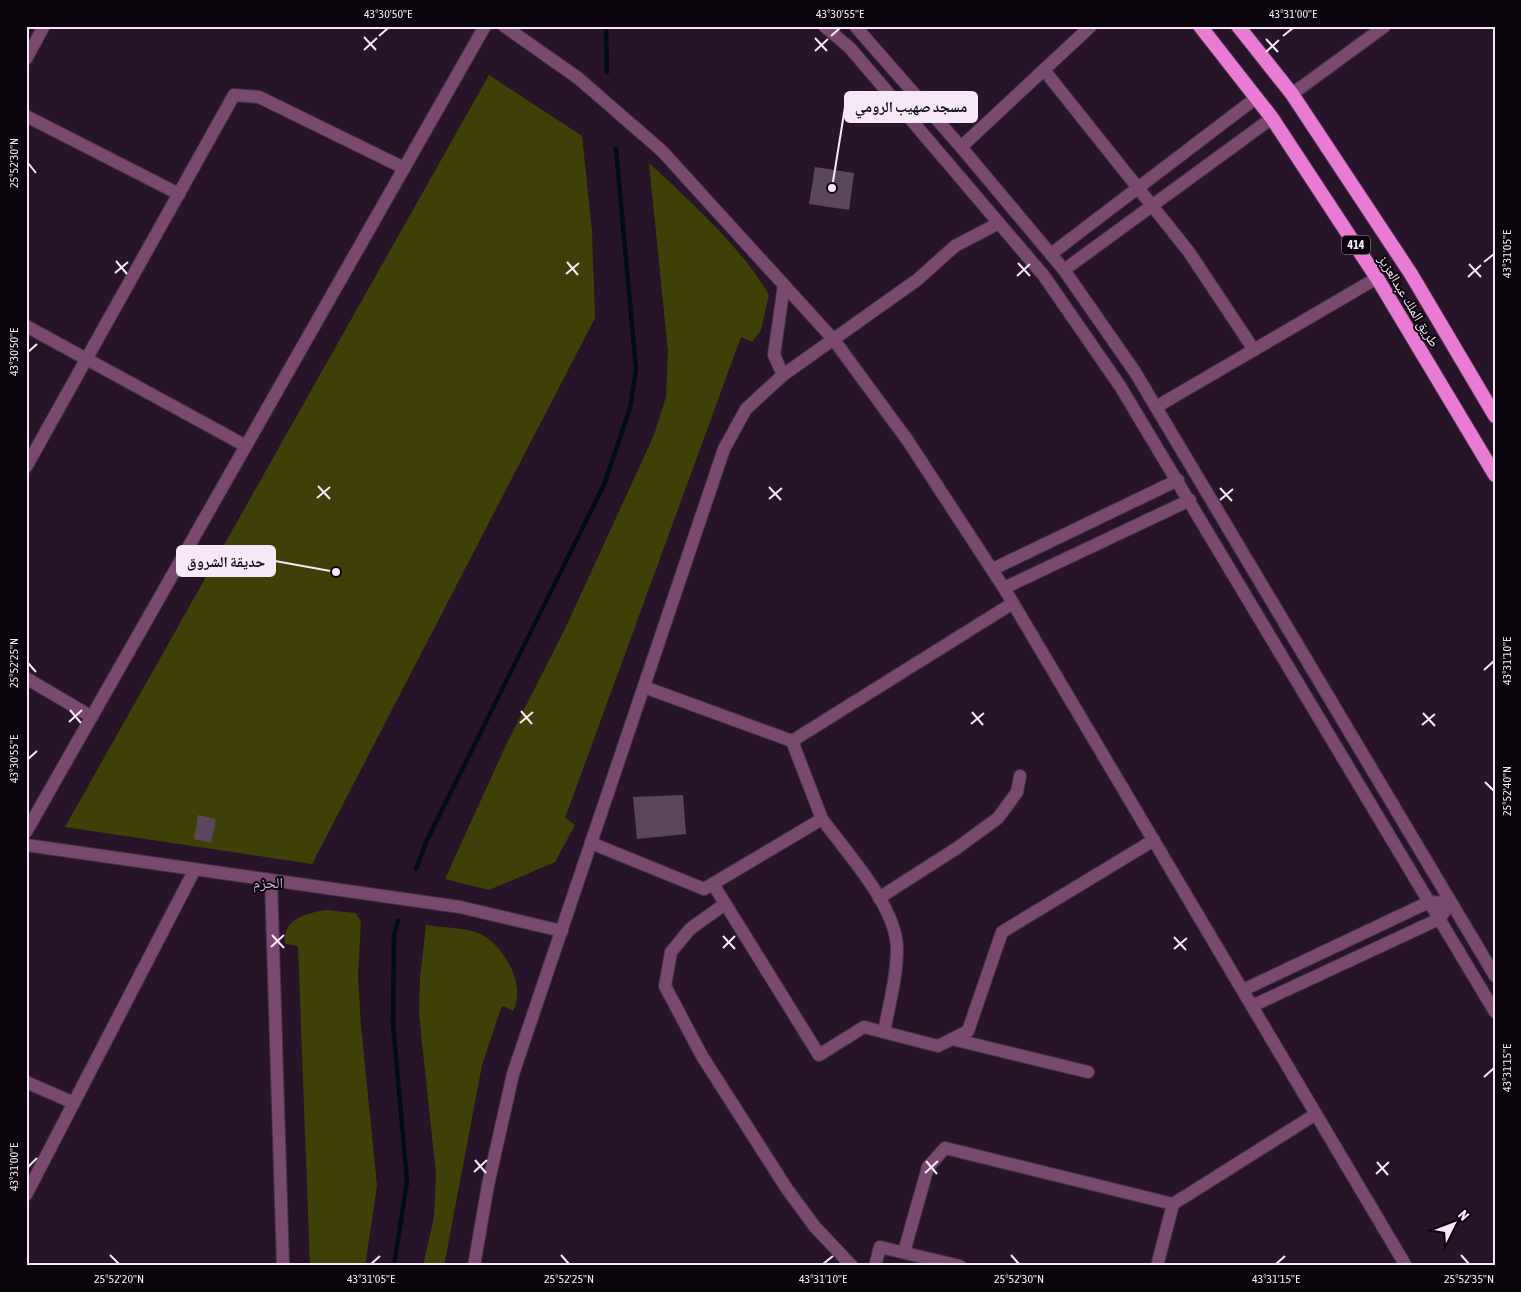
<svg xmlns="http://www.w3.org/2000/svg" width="1521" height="1292" font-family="'Asap Condensed','Noto Naskh Arabic',sans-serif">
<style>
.green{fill:#3f4007}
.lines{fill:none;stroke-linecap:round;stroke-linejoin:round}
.stream{stroke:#010d13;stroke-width:4.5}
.building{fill:#5b465e}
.minor-casing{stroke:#443246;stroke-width:14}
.tertiary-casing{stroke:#443246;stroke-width:14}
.trunk-casing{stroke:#443246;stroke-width:16}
.minor{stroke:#79496f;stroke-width:12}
.tertiary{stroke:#79496f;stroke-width:12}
.trunk{stroke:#ea7bd5;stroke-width:14}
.ticks{fill:none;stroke:#f6e8f7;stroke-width:2}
.labels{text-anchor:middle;stroke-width:4;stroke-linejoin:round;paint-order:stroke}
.shield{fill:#0b040c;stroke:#b0a4b0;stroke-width:1}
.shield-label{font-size:12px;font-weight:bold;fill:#f6e8f7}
.street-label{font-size:14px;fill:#f6e8f7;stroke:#0b040c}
.neighbourhood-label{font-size:15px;fill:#cdb4d0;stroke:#0b040c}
.leader{fill:none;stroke:#f6e8f7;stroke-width:2}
.callout-dot{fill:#f6e8f7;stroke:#0b040c;stroke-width:2}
.callout{fill:#f6e8f7;stroke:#f6e8f7;stroke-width:2}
.callout-label{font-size:15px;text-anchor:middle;font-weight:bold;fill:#111}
.neatline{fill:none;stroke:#f6e8f7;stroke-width:2}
.ticks-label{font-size:12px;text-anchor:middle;fill:#f6e8f7}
</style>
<rect width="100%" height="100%" fill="#271429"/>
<g class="green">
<polygon points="489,75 582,136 592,231 595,318 312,864 65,827"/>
<path d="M649,163C688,199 743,249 769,295L761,330L752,342L741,337L565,818L575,825L555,862L489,890L445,879L506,745L565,629L654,435L666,397L668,352Z"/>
<path d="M325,910L356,913L361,922L358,976L361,1026L377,1186L365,1266H310L298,946L285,944C282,919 305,914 325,910Z"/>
<path d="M426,925C444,928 471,927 486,937C507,952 526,987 513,1011L503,1006L501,1008L482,1065L444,1266H423L434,1217L436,1174L419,1014L420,978Z"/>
</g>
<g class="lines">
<g class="stream">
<polyline points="606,26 607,72"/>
<polyline points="416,869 427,840 604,485 630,408 636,369 616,149"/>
<polyline points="394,1266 407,1181 393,1024 394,935 398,921"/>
</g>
</g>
<g class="building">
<polygon points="815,167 854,173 849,210 809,204"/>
<polygon points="683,795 686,834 637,839 633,797"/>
<polygon points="198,815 216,819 211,843 194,839"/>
</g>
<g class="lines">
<defs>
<g id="minor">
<polyline points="26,59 44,26"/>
<polyline points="1044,70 1189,252 1254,350"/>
<polyline points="1292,94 1385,26"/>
<polyline points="26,116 179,194"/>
<polyline points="961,147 1091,26"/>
<polyline points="1051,254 1256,98"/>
<polyline points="1064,270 1272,118"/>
<polyline points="26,326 246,446"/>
<polyline points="783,375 774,355 784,285"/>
<polyline points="1156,407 1377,278"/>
<polyline points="26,467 234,95 259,97 404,168"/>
<polyline points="993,569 1178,480"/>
<polyline points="1004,588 1190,500"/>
<polyline points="26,678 92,717"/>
<polyline points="644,687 792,741 1013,603"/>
<path d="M822,819C847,853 897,907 897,949C897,977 889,1005 884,1032"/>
<polyline points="26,832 485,26"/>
<polyline points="591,843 704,889 822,819 792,741"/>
<polyline points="26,845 460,907 562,931"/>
<polyline points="271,880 283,1266"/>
<polyline points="713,884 819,1055 864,1027 938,1046 968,1031 1002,932 1154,840"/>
<polyline points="879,898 957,848 998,818 1017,792 1020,776"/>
<polyline points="725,904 690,929 671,952 665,986 702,1056 787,1189 815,1227 852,1266"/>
<polyline points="1243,990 1429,902 1451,903"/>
<polyline points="1252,1006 1439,919 1451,903"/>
<polyline points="952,1039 1088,1072"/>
<polyline points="26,1082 74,1103"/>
<polyline points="26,1195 195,869"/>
<polyline points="1173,1204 1316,1114"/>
<polyline points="904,1252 928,1167 945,1148 1173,1204 1157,1266"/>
<polyline points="474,1266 488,1185 513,1074 724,449 746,409 783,375 917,280 955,246 999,223"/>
<polyline points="875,1266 880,1247 960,1266"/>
</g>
<g id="tertiary">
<polyline points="504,26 578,78 662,151 834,340 908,441 1004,588 1406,1266"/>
<polyline points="824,26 850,48 1044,276 1120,386 1495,1012"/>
<polyline points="855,26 961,147 1064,270 1135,372 1495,976"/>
</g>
<g id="trunk">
<polyline points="1200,26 1272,118 1377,278 1495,475"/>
<polyline points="1238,26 1292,94 1411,274 1495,416"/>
</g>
</defs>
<use href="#minor" class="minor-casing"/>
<use href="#tertiary" class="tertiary-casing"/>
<use href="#trunk" class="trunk-casing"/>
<use href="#minor" class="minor"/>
<use href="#tertiary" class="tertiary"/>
<use href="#trunk" class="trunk"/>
</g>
<path class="ticks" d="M379,36L388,28M831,36L840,28M1283,36L1293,28M364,37L376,50M815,38L827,51M1266,39L1278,52M364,50L377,38M815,51L828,39M1266,52L1279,40M28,163L36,173M116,261L127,274M567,262L578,275M1484,262L1494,254M1018,263L1030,276M1469,264L1481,277M115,273L128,262M566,274L579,263M1017,276L1030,264M1468,277L1481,265M28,352L37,344M318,486L330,499M769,487L781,500M1220,488L1232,501M317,498L330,487M769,499L782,488M1220,500L1233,489M28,663L36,672M1484,670L1494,661M70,710L81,723M521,711L532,724M972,712L983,725M1423,713L1435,726M69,722L82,710M520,723L533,712M971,724L984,713M1422,725L1435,714M28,759L37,751M1485,782L1494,791M272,935L284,948M723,936L735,949M1174,937L1186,950M271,947L284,935M723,948L735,936M1174,949L1187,938M1484,1077L1494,1068M475,1160L486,1173M926,1161L937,1174M1377,1162L1388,1175M28,1167L37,1158M474,1172L487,1160M925,1173L938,1161M1376,1174L1389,1162M110,1255L119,1264M561,1255L569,1264M1011,1255L1019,1264M1461,1255L1469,1264M371,1264L380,1256M823,1264L833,1256M1276,1264L1285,1256"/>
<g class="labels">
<rect class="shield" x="1342" y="235.5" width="28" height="19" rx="4"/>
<g class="shield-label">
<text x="1356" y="249">414</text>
</g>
<g class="street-label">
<text transform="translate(1409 301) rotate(59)" y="5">طريق الملك عبدالعزيز</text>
</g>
<g class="neighbourhood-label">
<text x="268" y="888">الحزم</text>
</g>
</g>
<path class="leader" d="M832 188L845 107M336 572L275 561"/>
<g class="callout-dot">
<circle cx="832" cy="188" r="5"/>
<circle cx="336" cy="572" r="5"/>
</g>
<g class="callout">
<rect x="845" y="92" width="132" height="30" rx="5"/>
<rect x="177" y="546" width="98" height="30" rx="5"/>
</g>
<g class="callout-label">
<text x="911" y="112">مسجد صهيب الرومي</text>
<text x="226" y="567">حديقة الشروق</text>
</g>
<rect width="1521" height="1292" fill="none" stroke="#0b040c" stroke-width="55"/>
<g transform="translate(1454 1224) rotate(48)" stroke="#0b040c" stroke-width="4" paint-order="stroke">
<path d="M0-4L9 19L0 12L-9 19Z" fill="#f6e8f7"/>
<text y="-8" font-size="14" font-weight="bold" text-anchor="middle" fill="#f6e8f7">N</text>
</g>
<rect x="28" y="28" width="1466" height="1236" class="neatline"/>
<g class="ticks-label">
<text x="388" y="18">43°30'50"E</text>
<text x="840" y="18">43°30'55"E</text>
<text x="1293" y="18">43°31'00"E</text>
<text transform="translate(14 163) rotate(-90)" y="4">25°52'30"N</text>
<text transform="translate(1507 254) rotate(-90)" y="4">43°31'05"E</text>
<text transform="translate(14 352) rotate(-90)" y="4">43°30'50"E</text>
<text transform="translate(1507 661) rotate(-90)" y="4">43°31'10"E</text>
<text transform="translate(14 663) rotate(-90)" y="4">25°52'25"N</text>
<text transform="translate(14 759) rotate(-90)" y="4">43°30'55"E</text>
<text transform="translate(1507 791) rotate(-90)" y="4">25°52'40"N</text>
<text transform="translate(1507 1068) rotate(-90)" y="4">43°31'15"E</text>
<text transform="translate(14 1167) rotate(-90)" y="4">43°31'00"E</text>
<text x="119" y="1283">25°52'20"N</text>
<text x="371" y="1283">43°31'05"E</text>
<text x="569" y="1283">25°52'25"N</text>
<text x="823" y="1283">43°31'10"E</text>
<text x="1019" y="1283">25°52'30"N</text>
<text x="1276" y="1283">43°31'15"E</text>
<text x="1469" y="1283">25°52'35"N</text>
</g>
</svg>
